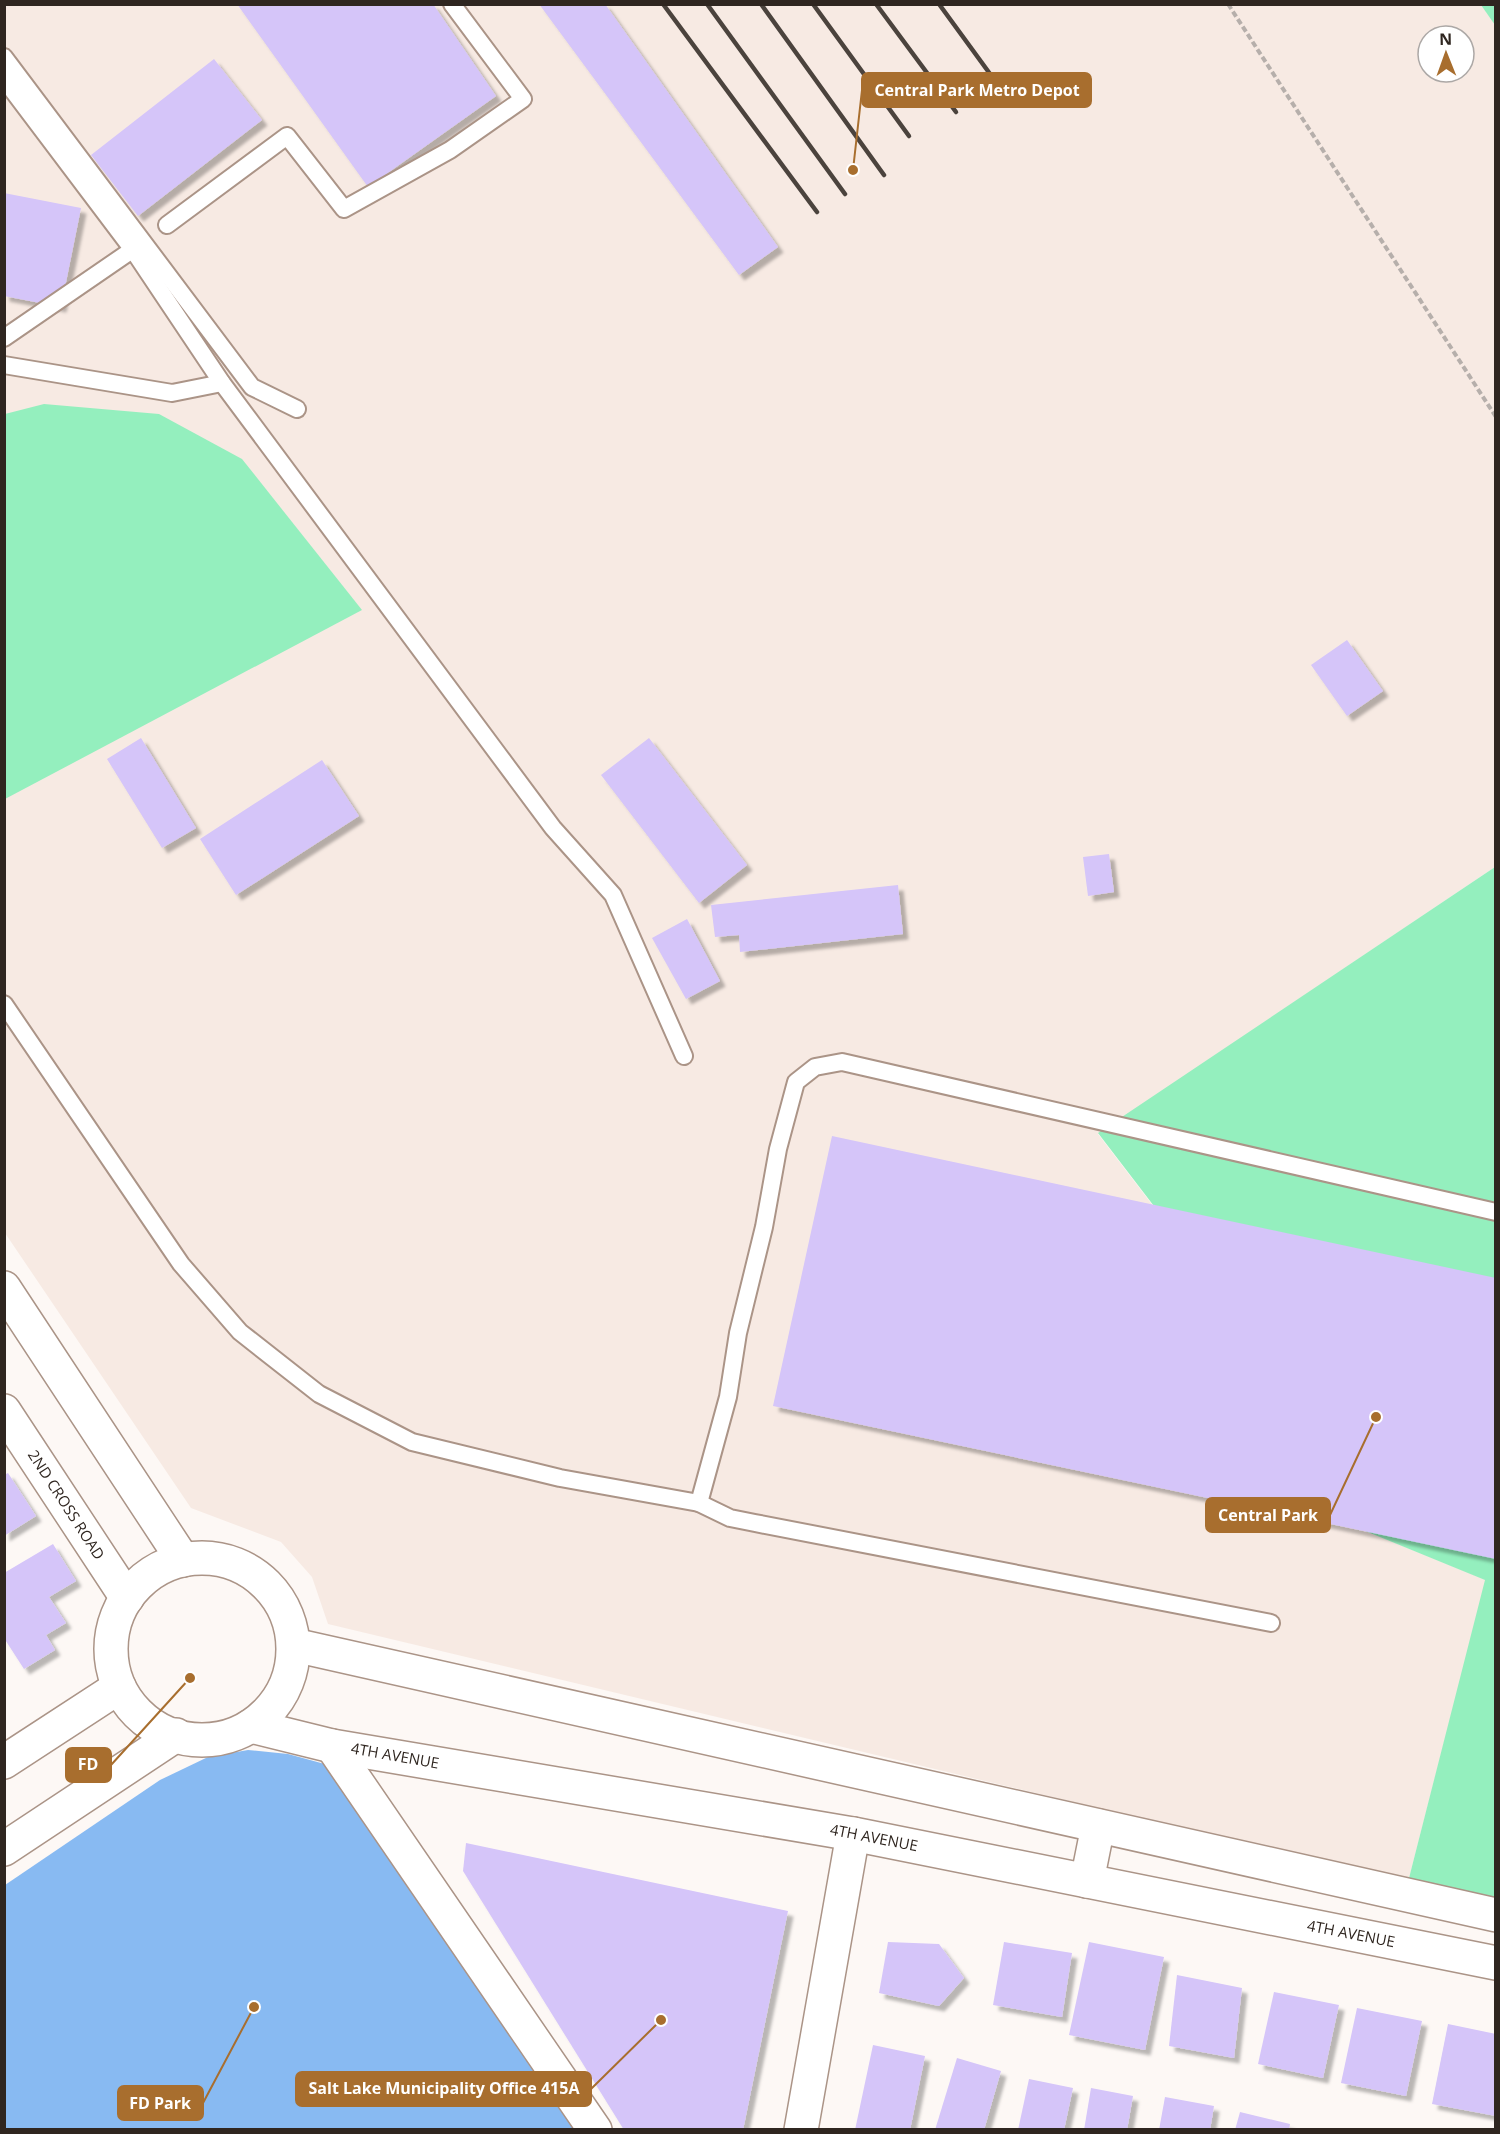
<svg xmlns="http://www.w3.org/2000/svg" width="1500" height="2134" font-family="'Open Sans',sans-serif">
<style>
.built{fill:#f7eae3;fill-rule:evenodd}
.green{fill:#94efbe}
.water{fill:#88baf2}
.building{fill:#d5c5f9;filter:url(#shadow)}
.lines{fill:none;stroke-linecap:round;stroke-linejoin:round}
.lane-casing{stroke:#ab9487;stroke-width:20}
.street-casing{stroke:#ab9487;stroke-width:36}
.secondary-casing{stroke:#ab9487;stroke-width:36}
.path{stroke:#b6afab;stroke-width:4;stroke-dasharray:6 3;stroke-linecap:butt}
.lane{stroke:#fff;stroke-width:16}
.street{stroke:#fff;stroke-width:33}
.secondary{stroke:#fff;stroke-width:33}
.rail{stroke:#4b433d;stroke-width:4.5}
.labels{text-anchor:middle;stroke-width:5;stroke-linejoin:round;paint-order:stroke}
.street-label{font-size:15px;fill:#2f2620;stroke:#fff}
.leader{fill:none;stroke:#a86e2e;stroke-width:2}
.callout-dot{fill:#a86e2e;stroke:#fff;stroke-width:2}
.callout{fill:#a86e2e;stroke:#a86e2e;stroke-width:2}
.callout-label{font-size:16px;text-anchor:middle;font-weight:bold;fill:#fff}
</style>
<defs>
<filter id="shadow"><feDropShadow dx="5.5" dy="5.5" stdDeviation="1.5" flood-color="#0004"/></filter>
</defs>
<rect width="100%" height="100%" fill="#fdf8f5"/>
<path class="built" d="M4,5H1481L1496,25L1495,867L1098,1134L1265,1352L1248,1483L1486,1580L1408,1882L328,1624L312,1577L281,1542L191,1508L5,1233ZM1428,36H1464V72H1428Z"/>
<g class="green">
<polygon points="1481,5 1495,5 1495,25"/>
<polygon points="44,404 159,414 242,459 362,610 5,799 5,414"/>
<polygon points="1495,867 1495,1901 1408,1882 1485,1580 1248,1483 1265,1351 1098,1133"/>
</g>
<polygon class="water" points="248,1750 288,1754 332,1766 582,2130 5,2130 5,1885 160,1780 208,1757"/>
<g class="building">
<polygon points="237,4 433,4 496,96 368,187"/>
<polygon points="539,4 605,4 778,247 739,275"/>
<polygon points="214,59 262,120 138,216 91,155"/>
<polygon points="4,193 81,208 61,307 4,296"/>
<polygon points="1347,640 1383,691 1347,716 1311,665"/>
<polygon points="141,738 196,828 162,848 107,759"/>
<polygon points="649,738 747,865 699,903 601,775"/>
<polygon points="322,760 359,816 236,895 200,839"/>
<polygon points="1109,854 1114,892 1088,896 1083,857"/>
<polygon points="898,885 903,934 740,952 739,935 715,937 711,905"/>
<polygon points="687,919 720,981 686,999 652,938"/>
<polygon points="832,1136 1496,1278 1496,1559 773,1406"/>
<polygon points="8,1473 36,1516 4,1536 4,1475"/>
<polygon points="53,1544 76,1581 49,1597 66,1623 46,1635 55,1650 24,1669 4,1638 4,1573"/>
<polygon points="466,1843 788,1911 743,2130 624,2130 463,1871"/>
<polygon points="888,1942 939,1944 964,1978 939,2006 879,1993"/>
<polygon points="1004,1942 1072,1953 1062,2017 993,2005"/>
<polygon points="1089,1942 1164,1957 1145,2050 1069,2035"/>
<polygon points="1177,1975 1242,1988 1234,2058 1169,2046"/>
<polygon points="1274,1992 1339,2005 1323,2078 1258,2064"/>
<polygon points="1357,2008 1422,2021 1406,2096 1341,2083"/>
<polygon points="1448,2024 1496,2034 1496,2116 1432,2104"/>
<polygon points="873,2045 925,2056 910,2130 855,2130"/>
<polygon points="957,2058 1001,2071 984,2130 935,2130"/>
<polygon points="1029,2079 1073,2088 1064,2130 1018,2130"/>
<polygon points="1091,2088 1133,2096 1127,2130 1084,2130"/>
<polygon points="1165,2097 1214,2106 1210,2130 1159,2130"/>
<polygon points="1240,2112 1290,2124 1289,2130 1235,2130"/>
</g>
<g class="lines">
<defs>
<g id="lane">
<polyline points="4,57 252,387 297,409"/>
<polyline points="4,79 133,250 222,383 553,828 613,895 684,1056"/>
<polyline points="167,225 287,136 344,209 450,150 523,99 452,4"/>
<polyline points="4,338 135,248"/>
<polyline points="4,365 172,393 222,383"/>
<polyline points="4,1004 181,1264 240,1332 319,1394 412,1442 560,1478 699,1503 728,1397 738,1333 764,1227 778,1149 796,1082 815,1067 842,1062 1496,1212"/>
<polyline points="699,1503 730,1518 755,1523 1271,1623"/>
</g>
<g id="street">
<polyline points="332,1746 595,2130"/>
<polyline points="801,2130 853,1834"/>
</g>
<g id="secondary">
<polyline points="4,1288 183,1560"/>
<polyline points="4,1411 127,1598"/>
<circle cx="202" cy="1649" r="91"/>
<polyline points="294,1645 1496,1915"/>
<polyline points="251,1726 332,1746 853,1834 1496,1963"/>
<polyline points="4,1762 119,1687"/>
<polyline points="4,1849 176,1735"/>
<polyline points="1087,1881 1098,1826"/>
</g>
</defs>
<use href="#lane" class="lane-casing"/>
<use href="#street" class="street-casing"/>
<use href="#secondary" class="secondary-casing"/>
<polyline class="path" points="1228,4 1496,417"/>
<use href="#lane" class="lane"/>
<use href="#street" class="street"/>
<use href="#secondary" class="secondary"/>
<g class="rail">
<polyline points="663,4 817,212"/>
<polyline points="707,4 845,194"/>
<polyline points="761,4 884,175"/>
<polyline points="813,4 909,136"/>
<polyline points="876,4 956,112"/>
<polyline points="939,4 993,78"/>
</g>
</g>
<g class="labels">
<g class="street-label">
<text transform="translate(66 1505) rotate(57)" y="5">2ND CROSS ROAD</text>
<text transform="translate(395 1756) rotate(10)" y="5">4TH AVENUE</text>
<text transform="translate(874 1838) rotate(11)" y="5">4TH AVENUE</text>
<text transform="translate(1351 1934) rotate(11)" y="5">4TH AVENUE</text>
</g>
</g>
<path class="leader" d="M853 170L862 90M1376 1417L1330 1515M190 1678L111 1765M661 2020L591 2089M254 2007L203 2103"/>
<g class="callout-dot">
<circle cx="853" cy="170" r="6"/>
<circle cx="1376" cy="1417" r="6"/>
<circle cx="190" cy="1678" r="6"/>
<circle cx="661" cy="2020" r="6"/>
<circle cx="254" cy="2007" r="6"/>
</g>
<g class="callout">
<rect x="862" y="73" width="229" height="34" rx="6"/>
<rect x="1206" y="1498" width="124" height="34" rx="6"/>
<rect x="66" y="1748" width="45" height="34" rx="6"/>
<rect x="296" y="2072" width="295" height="34" rx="6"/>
<rect x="118" y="2086" width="85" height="34" rx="6"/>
</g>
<g class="callout-label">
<text x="977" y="96">Central Park Metro Depot</text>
<text x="1268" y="1521">Central Park</text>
<text x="88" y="1770">FD</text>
<text x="444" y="2094">Salt Lake Municipality Office 415A</text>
<text x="160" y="2109">FD Park</text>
</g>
<rect width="1500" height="2134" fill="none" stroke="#2f2620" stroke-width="12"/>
<g transform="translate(1446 54) rotate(359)"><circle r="28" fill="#ffffff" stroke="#aca8a6" stroke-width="1.5"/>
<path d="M0-4.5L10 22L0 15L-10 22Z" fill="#a86e2e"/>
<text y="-9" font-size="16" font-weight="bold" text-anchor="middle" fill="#2f2620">N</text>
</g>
</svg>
